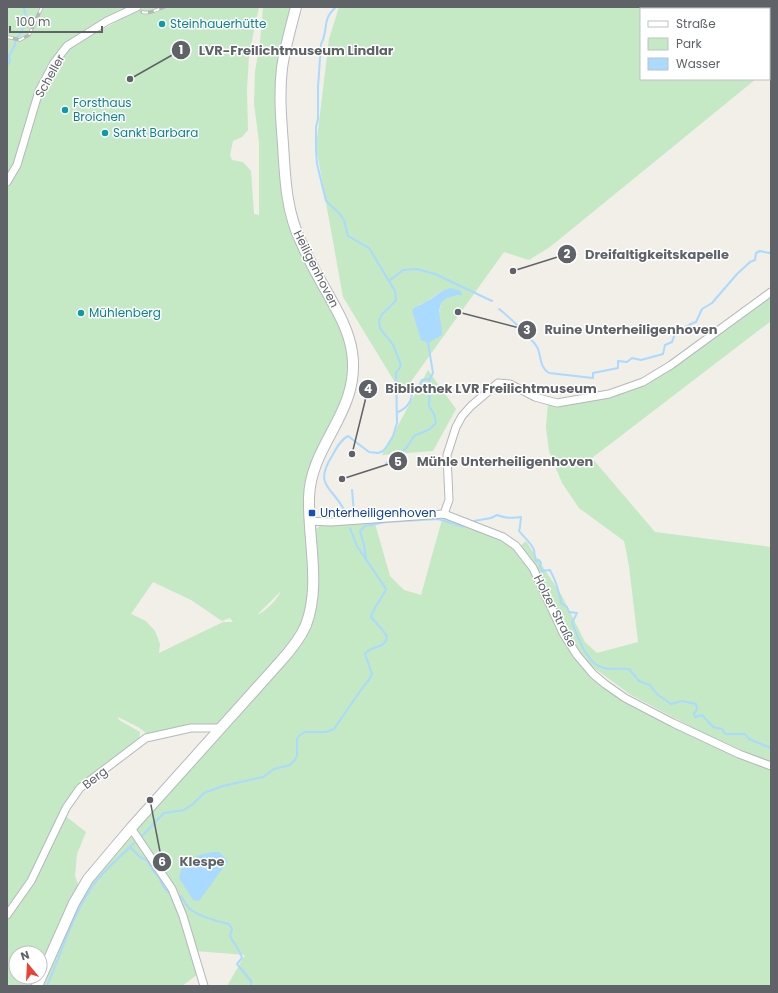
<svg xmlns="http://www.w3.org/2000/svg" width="778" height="993" font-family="Poppins,sans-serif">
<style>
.green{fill:#c5e8c5;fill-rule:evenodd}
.water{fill:#aadaff}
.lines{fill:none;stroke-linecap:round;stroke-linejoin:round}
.stream{stroke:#aadaff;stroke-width:2}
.minor-casing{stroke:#b5b8bc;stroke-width:9}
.secondary-casing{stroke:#b6babf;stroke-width:12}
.minor{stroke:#fff;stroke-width:7}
.secondary{stroke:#fff;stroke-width:10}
.rail-casing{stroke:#b6b7b8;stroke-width:3.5}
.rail{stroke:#fff;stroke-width:2;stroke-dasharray:6;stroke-linecap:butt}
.culture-dot{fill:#0f9aa8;stroke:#fff;stroke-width:1.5}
.transit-dot{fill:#1a4fb4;stroke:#fff;stroke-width:1.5}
.labels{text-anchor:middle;stroke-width:3;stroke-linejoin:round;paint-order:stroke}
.culture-label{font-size:12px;fill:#0d838f;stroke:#fff;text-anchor:start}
.street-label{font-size:12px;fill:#5f6368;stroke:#fff}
.transit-label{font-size:12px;fill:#164399;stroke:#fff;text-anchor:start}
.leader{fill:none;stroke:#5f6368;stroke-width:1.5}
.callout-dot{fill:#5f6368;stroke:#fff;stroke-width:1.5}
.mark-label{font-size:12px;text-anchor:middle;font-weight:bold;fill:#fff}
.callout-label{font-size:13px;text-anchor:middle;font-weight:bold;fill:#5f6368;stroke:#fff;stroke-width:3;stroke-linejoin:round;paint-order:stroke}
</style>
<rect width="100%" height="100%" fill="#f1efe8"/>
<g class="green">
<polygon points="7,7 130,7 83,32 65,44 52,62 16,158 7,177"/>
<path d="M140,7H259L249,55L247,90L248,130L242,137L233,141L230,155L232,160L243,162L251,171L254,214L259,215V142L254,104L255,71L260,43L263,7H291L283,41L279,112L281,188L295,242L321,286L346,339L350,363L348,393L316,454L306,478L304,497V524L311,579L307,615L292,644L220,726L149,735L138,727L118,717L119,720L140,732L139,741L79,786L38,863L7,913V184L41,93L56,66L69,48L85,36L99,32ZM153,582L191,600L222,621L230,618L233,622H223L159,653L160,644L155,631L146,621L131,614ZM281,591C277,600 267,610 257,615Z"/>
<path d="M339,7H771V67L769,68V9H641V79H756L550,247L529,260L504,252L402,394L343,297L316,147L329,39ZM442,291L462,295C444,296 441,298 439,316L419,305L427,301Z"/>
<polygon points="771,294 771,321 592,458 655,532 771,547 771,763 697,730 631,695 587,663 573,647 530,563 518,548 526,541 562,596 585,642 597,653 638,642 629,566 624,541 579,508 562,483 549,451 546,427 548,402 556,404 643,383"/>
<polygon points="428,370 456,409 433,451 382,455"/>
<polygon points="443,516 503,539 517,550 528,564 585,665 628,697 692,732 771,766 771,986 227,986 245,955 195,951 180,905 136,832 138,826 307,630 312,532 321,525 374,520 390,576 404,590 421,595"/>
<polygon points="63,814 86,832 77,854 75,876 79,887 40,971 40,953 16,953 16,977 37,977 34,986 7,986 7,915 32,877"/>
<polygon points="132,837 161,875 177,905 198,974 182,986 40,986 89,883 126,839"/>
</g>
<g class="water">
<path d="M451,288L461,291L462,295C446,296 437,300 440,319C441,324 442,329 442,335L428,343L421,340L412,310C417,306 422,304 427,301C437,296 439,291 451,288Z"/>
<polygon points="213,852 219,852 228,861 199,901 193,900 179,878 183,864 199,855"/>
</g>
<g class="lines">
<g class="stream">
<path d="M336,7C321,20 329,30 321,44L318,87V119L316,127V149L317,164L326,201L339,213L344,220L348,236L369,248L395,291L396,300C392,306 385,310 381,316C374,328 388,336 393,345C396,352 399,359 401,366L396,373L397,423L393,436L387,446L383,451L378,453L369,452L348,436C340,440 336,449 332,456C312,488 335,487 346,514"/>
<path d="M7,65L10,62L9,56L15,45C14,38 20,36 22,31C24,26 24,23 26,18L24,7"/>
<polyline points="389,281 403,270 417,269 435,274 492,301"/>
<path d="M499,309C507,315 535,341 538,349C541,357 540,368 549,373L593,378V373L618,368V361L627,362L632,358L641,360L663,354L665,345L672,342L675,333C683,330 688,324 696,322L702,309L712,303L737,274L750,262L755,260L756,253L760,251L769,253L771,252"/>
<path d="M398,412C407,408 412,402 412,392L418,388L422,380L430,379L433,373L428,343"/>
<polyline points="386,463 398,456 407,447 414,436 430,429 436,423 434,414 429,406 430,379"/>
<polyline points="352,490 354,512"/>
<path d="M474,521L491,518L497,515C508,519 510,518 521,517L520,527L519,531C523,536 532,544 534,550C535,554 534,557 536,561L539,560L541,563L540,567L542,571L550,570C556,581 559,591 561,603L567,607L569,612L577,613L572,623C578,637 587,665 604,668C612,670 621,668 629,669L639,681L650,685L657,694L671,704L682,701L696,704L697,709L694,714L695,717L702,715L713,727L722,729L725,734H745L749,739L771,748"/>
<polyline points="366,559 364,545 360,531 365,526 386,522 438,519 464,527"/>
<path d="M141,837L164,813L184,810L193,804L204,793L223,786L263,777L274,769L290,765L295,760L297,755V739L300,735L305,732H326L334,729L363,687L369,680L372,674L365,654C371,644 384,651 387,637C384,630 376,623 371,617C372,610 383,597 386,589L357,546L350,528"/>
<polyline points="130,847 141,858 147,860 154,872 159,877 163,886 168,892"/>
<path d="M181,896C184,900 186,906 190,909C199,916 218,922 229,924L232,929L230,936C234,944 240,950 242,958L237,964L251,981V986"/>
<path d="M47,986C62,951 74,910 97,880C108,867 122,855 134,843"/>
</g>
<defs>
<g id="minor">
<polyline points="7,182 17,165 39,91 54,63 67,46 107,21 137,7"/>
<polyline points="444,514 449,500 447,455 456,427 462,416 471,406 498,383 510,384 535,397 557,403 609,394 643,382 671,365 771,292"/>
<polyline points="444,514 503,537 516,546 533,568 563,633 577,655 593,674 605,684 625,698 673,723 739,754 771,766"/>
<polyline points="309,521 331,522 444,514"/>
<polyline points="131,828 172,889 183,916 204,986"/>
<polyline points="7,915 31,881 66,808 80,788 146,738 191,728 221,728"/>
</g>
<path id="secondary" d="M37,986L74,903L88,879L131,828L280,662C290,651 300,639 306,625C321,585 308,540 309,498C310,444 361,412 352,352C349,331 338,312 328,294C318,277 309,260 301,242C286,211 285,177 283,144C281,119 279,93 282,68C285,47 291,27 296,7"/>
</defs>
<use href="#minor" class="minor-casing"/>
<use href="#secondary" class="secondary-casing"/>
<use href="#minor" class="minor"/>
<use href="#secondary" class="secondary"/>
<defs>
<g id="rail">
<path d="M142,12C150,14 156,10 164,7"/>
<polyline points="7,37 20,40 29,35 42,7"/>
</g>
</defs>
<use href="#rail" class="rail-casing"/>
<use href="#rail" class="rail"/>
</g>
<g class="culture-dot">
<circle cx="162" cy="24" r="4"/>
<circle cx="65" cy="110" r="4"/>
<circle cx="105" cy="133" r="4"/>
<circle cx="81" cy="313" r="4"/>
</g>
<rect class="transit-dot" x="308" y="509" width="8" height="8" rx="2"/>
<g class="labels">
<g class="culture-label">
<text x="170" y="28">Steinhauerhütte</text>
<text x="73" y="107">Forsthaus<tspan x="73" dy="14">Broichen</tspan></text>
<text x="113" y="137">Sankt Barbara</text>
<text x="89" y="317">Mühlenberg</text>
</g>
<g class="street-label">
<text transform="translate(50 76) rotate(-61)" y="4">Scheller</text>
<text transform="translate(316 269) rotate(63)" y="4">Heiligenhoven</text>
<text transform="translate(555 611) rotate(63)" y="4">Holzer Straße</text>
<text transform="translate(95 778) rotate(-37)" y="4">Berg</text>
</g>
<g class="transit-label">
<text x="320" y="517">Unterheiligenhoven</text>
</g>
</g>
<path class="leader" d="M130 79L181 50M513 271L567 254M458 312L527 330M352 454L368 389M342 479L398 461M150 800L162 862"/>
<g class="callout-dot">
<circle cx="130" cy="79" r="4"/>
<circle cx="513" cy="271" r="4"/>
<circle cx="458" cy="312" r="4"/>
<circle cx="352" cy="454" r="4"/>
<circle cx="342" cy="479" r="4"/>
<circle cx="150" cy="800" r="4"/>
<circle cx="181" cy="50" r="10"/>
<circle cx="567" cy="254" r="10"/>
<circle cx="527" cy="330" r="10"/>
<circle cx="368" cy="389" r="10"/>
<circle cx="398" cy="461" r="10"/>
<circle cx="162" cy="862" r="10"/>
</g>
<g class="mark-label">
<text x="181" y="54">1</text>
<text x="567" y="258">2</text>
<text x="527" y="334">3</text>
<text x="368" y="393">4</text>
<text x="398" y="466">5</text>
<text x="162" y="866">6</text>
</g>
<g class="callout-label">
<text x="296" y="55">LVR-Freilichtmuseum Lindlar</text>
<text x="657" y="259">Dreifaltigkeitskapelle</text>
<text x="631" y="334">Ruine Unterheiligenhoven</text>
<text x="491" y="393">Bibliothek LVR Freilichtmuseum</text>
<text x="505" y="466">Mühle Unterheiligenhoven</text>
<text x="202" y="866">Klespe</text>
</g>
<rect width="778" height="993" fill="none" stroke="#5f6368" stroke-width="16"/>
<rect x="640" y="8" width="130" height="72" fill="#ffffff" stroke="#bfc1c3"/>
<rect x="648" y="21" width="20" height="6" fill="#ffffff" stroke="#bfc1c3"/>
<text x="676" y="28" font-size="12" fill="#5f6368">Straße</text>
<rect x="648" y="38" width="20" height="12" fill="#c5e8c5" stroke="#bfc1c3"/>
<text x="676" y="48" font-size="12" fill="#5f6368">Park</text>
<rect x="648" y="58" width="20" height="12" fill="#aadaff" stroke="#bfc1c3"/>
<text x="676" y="68" font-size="12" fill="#5f6368">Wasser</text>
<g transform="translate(28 965) rotate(342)"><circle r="19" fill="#ffffff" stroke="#bfc1c3"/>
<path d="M0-3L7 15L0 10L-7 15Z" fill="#ea4335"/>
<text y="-6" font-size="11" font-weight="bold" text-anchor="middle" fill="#5f6368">N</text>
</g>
<path d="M10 26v6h92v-6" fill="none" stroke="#5f6368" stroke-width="2"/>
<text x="16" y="26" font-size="12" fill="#5f6368" stroke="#ffffff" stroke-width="3" paint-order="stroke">100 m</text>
</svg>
